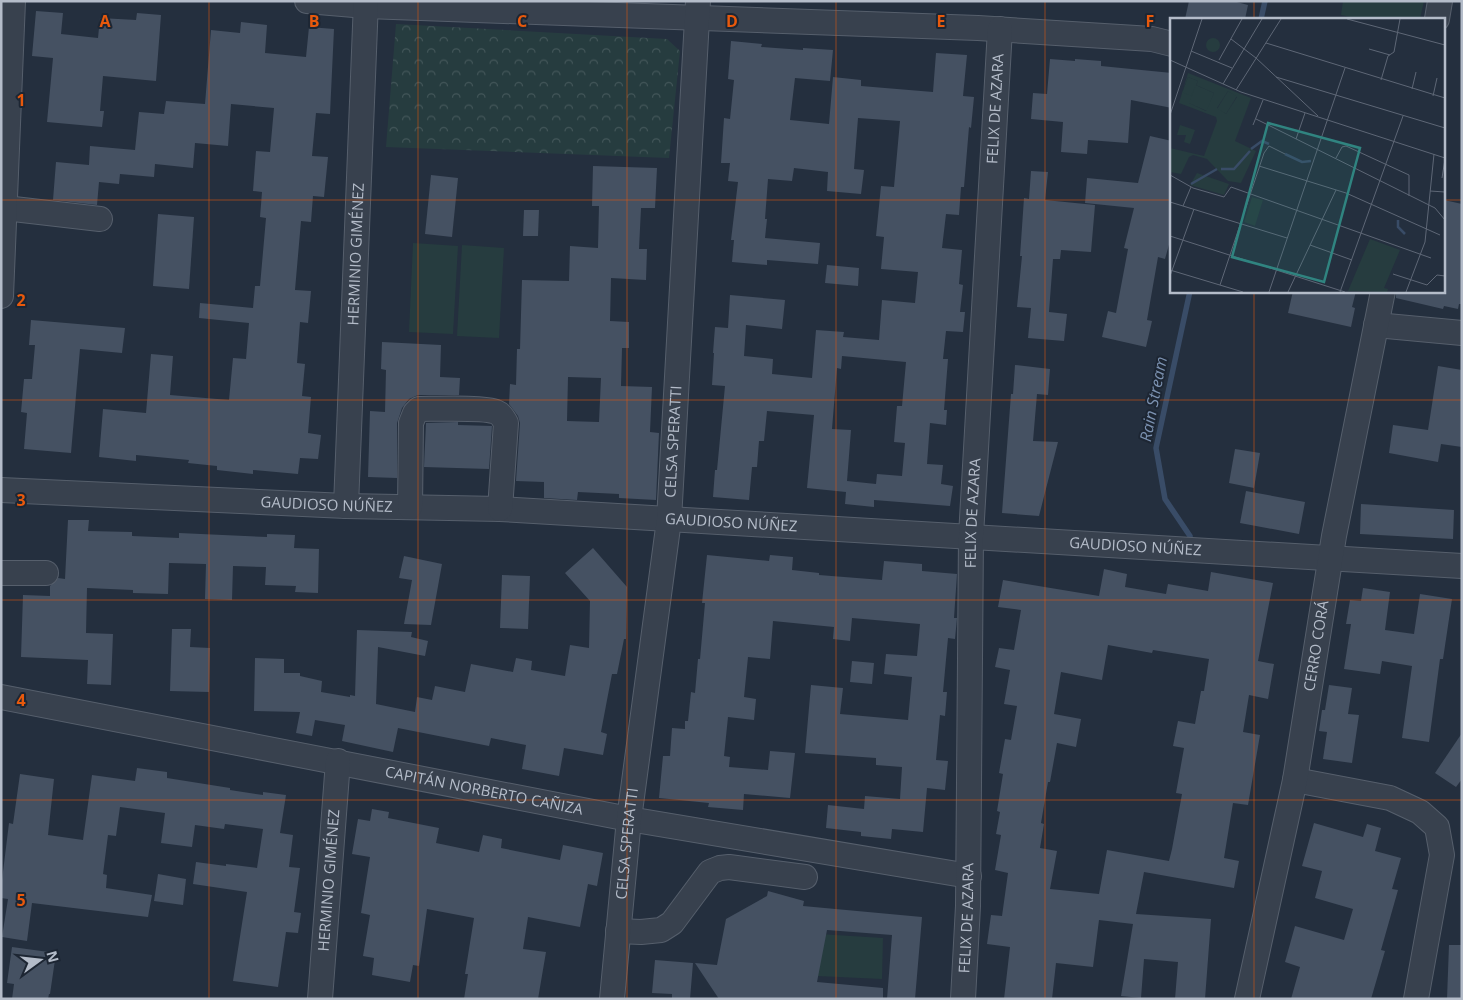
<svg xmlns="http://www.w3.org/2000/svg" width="1463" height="1000" font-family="'Open Sans',sans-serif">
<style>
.grass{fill:#263c3f}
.forest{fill:url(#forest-crowns)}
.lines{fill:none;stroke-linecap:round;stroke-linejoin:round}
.stream{stroke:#394c67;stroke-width:5.5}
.building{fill:#455162;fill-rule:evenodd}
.minor-casing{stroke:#565f6c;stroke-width:26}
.minor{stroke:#38414e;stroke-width:24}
.grid{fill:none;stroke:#e8590c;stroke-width:1;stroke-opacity:0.55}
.labels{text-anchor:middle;stroke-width:4;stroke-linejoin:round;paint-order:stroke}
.street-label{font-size:15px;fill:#b4bcc9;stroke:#1d2633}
.water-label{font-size:16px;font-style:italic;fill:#7c92b1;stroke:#1d2633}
.inset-river{fill:none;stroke:#394c67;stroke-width:2.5}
.inset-road{fill:none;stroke:#5e6776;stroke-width:1}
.view{fill:#308480;fill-opacity:0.15;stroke:#308480;stroke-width:2.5}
.inset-edge{fill:none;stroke:#b4bcc9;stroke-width:2.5}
.grid-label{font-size:16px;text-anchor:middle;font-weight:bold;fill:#e8590c;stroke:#1d2633;stroke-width:4;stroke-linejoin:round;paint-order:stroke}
</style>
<defs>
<pattern id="forest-crowns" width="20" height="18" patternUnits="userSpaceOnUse" patternTransform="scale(1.25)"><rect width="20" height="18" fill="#263c3f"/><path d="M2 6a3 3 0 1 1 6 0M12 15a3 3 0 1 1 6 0" fill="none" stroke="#435659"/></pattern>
</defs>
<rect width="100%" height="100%" fill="#242f3e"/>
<g class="grass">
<polygon points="1343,1 1424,1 1420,19 1359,19 1341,15"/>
<polygon points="413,243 458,246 453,334 409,332"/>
<polygon points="462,245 504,248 499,338 457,336"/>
<polygon points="819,934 883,938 882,979 817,976"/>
</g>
<polygon class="forest" points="396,24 667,39 680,51 669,158 386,147"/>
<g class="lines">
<g class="stream">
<polyline points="1261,19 1265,1"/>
<polyline points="1190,536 1165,499 1156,448 1190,291"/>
</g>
</g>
<g class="building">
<polygon points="1189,1 1233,1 1248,5 1245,19 1185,19"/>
<polygon points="36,11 63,13 61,34 98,38 100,18 136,20 137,13 161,15 156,81 103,76 100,111 104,111 102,127 47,122 53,58 32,56"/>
<polygon points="241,22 267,25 265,53 306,57 309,27 334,29 330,114 316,113 312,156 328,157 324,197 313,196 311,222 301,221 295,290 311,291 308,323 300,322 297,363 305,364 302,396 311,397 308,433 321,435 318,459 300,458 298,474 253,470 253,474 217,470 217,466 188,463 189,460 136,455 136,461 99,457 103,409 146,413 151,354 173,356 170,395 229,400 233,358 246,359 249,323 199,318 200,303 253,308 255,286 260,286 266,218 260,217 262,192 253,191 256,151 270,152 274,108 231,104 228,146 195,143 193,168 155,164 154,177 120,174 119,184 99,182 97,205 53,200 56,162 89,165 90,146 135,150 139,112 164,114 166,101 205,104 211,30 240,33"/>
<path d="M731,41L762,44L761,47L803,50V48L833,50L830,81L795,78L790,120L829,124L833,77L861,80V86L933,92L936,53L967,55L963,96L974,97L971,128L969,127L964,187H961L959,215L946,214L942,248L962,250L959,284L963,285L960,312H965L963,332L946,331L943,359H948L944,410H947L946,425L930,423L927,464L943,465L941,484L953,486L950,506L874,500V507L845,504L846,492L807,488L814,415L767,411L764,441H759L757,467H752L749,500L713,497L715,470H717L725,386L712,385L714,353H713L715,327L728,328L730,295L785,300L782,329L746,325L744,356L773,359L772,374L812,378L816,330L844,332L843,337L879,340L882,300L915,303L918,272L881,269L884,237L876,236L881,186L894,187L900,121L858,118L854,169L864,170L861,194L827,191L828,172L794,168L792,181L768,179L765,219H767L765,238L820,243L818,264L767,260V265L732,262L734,240H731L738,182L728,181L730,163H721L724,118L730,119L734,80L728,79ZM842,356L906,362L902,406H897L894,442L905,443L902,476L877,474L876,484L847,481L851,430L832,429L837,368L841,369Z"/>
<polygon points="1050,59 1075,61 1075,59 1101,61 1101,66 1172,73 1172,108 1131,100 1128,143 1088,140 1087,154 1061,152 1063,122 1031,119 1033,93 1047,94"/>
<polygon points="1150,136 1172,141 1172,234 1165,259 1158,257 1147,320 1152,321 1146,347 1102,337 1108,311 1116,313 1128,249 1124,248 1134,208 1085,203 1087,178 1138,183"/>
<path d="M593,166L657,168L655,208H641L639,249H647L646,280L611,278L610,321L629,322V348H622L621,386L652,387L650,432L659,433L656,500L619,498V494L578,492L577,500L544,498V482L516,481L520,423L518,416L509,404L510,384L516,385L517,349H520L522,280L569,281L570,246L598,248L599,206H592ZM568,377L601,378L599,422L567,421Z"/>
<polygon points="1031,171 1048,172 1045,200 1095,205 1091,252 1061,250 1060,259 1053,259 1049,312 1067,314 1064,341 1028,338 1031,308 1017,307 1022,256 1020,256 1024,198 1029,199"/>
<polygon points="431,175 458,178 452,237 425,234"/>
<polygon points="1444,200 1462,204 1462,304 1459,304 1458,309 1444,306 1443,309 1396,298 1396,291 1444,291"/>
<polygon points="524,210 539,210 538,236 523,236"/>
<polygon points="158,214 194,217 189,289 153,286"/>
<polygon points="827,265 859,268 858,286 825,283"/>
<polygon points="1293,291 1356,291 1352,307 1355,308 1351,327 1288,313"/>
<polygon points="31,320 125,328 122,353 80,349 71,453 24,449 27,413 21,412 24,379 32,379 35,345 29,345"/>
<polygon points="382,342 441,345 440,377 460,378 459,395 418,395 409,399 402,408 397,423 397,478 368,477 370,411 385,412 386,370 381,369"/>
<polygon points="1015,365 1050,369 1048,395 1037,394 1033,441 1058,442 1039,516 1002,513 1011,394 1013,394"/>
<polygon points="1438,366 1462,370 1462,447 1441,444 1438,462 1389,453 1393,425 1428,430"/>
<polygon points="458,422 458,425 492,426 489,469 424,467 426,423"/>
<polygon points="1235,449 1260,453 1254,488 1229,483"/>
<polygon points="1246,491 1305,502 1299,534 1240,523"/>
<polygon points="1361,504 1454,510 1453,539 1360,534"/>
<polygon points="68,520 89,520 88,531 132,532 132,536 179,538 179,533 267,537 267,534 295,535 294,548 319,549 318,593 295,592 296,586 265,585 266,567 233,566 232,600 205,599 206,564 169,563 168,594 133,593 133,590 87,588 86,633 113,634 111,685 87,684 88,660 21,657 23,595 50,596 50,586 58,578 65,579"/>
<polygon points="593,548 627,587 626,639 624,639 617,674 612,674 607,700 601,732 607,734 603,755 564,748 559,776 522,769 526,745 491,738 489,746 398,728 393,752 342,741 345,725 315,720 312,736 296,733 300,712 254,711 255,658 284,659 284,673 300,673 300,676 322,681 321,692 350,697 350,695 355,696 357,630 412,632 411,637 428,641 425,656 378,647 376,704 415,712 417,697 432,700 435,686 465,692 471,664 513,672 516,658 532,661 531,670 565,676 570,645 589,648 590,601 565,573"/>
<polygon points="707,555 769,561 770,555 793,557 792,570 819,573 819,575 882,580 884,561 922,564 922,571 957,574 954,618 957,618 955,639 948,638 943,692 947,692 945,716 940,715 936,760 948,761 945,790 927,788 923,832 892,829 891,839 861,836 861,832 826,828 828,805 864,809 865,796 900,799 902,767 876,765 876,758 805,753 811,685 843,688 840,714 908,720 912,677 884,674 886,654 917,656 920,624 852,618 850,641 833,639 834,627 773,621 770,659 748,657 744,697 756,699 754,720 728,717 724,756 730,757 729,767 768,770 770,751 795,753 790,798 744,794 743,810 708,807 709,803 659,798 663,756 670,756 672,728 685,729 685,721 688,721 691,692 695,693 698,659 700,659 705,603 702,603"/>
<polygon points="404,556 442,564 431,625 404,624 412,580 399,578"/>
<path d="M1104,569L1127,574L1125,587L1166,594L1168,584L1208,591L1211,572L1273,583L1258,661L1274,664L1268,699L1249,695L1243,732L1260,735L1248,805L1233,803L1224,858L1239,861L1234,888L1144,872L1136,914L1211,919L1205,999H1175L1178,962L1144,959L1141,998L1121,996L1133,924L1099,920L1093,967L1056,963L1052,999H1004L1010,947L987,944L991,915L1002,916L1008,873L995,870L1001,835L996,834L1000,812L997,811L1003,774L999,773L1005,739L1011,740L1017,706L1004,704L1010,670L995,667L999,648L1014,650L1021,610L998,607L1003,580L1099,596ZM1108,645L1152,653L1153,650L1209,659L1204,691H1201L1195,724L1178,721L1173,746L1184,748L1176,793L1182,794L1172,849L1169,861L1107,850L1099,894L1050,889L1057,851L1040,848L1044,824L1041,823L1048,782H1050L1057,743L1076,747L1081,719L1054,714L1061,672L1102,680Z"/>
<polygon points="502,575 530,576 528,629 500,628"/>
<polygon points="1363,588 1390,592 1385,630 1414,634 1420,594 1452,599 1443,659 1440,659 1429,742 1402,738 1412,666 1382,661 1380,674 1344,669 1351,624 1346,624 1350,600 1361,601"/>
<polygon points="172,629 191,629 190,647 210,648 209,692 170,691"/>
<polygon points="852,661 874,663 872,684 850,682"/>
<polygon points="1329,685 1352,688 1348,714 1359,715 1352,763 1323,759 1327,732 1319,731 1322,710 1325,710"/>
<polygon points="1462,733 1462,779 1456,787 1435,773"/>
<polygon points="137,768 167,772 167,778 230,788 230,790 263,795 263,792 286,795 280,833 293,835 289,867 300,868 294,912 301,913 298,933 286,932 278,987 233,981 247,892 193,884 196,862 226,866 226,864 257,868 263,829 225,824 224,829 195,825 192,847 161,843 165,813 120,807 116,836 108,835 103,874 107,875 106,888 152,895 148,917 32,903 27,941 2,937 8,899 1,898 1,888 9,823 13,824 20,774 54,779 48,835 83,840 92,775 135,781"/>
<polygon points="372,809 389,812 388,818 439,828 436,843 479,852 483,835 502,839 501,848 560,860 563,845 603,853 597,886 588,884 580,927 528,917 523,949 546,952 538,999 464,999 468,974 465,974 474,918 427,909 419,966 413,965 410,982 372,975 374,958 363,956 370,915 361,913 370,857 352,854 358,819 370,821"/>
<polygon points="1314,823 1363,837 1367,824 1381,828 1375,851 1401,858 1392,889 1398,890 1381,950 1385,951 1371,999 1291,999 1300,967 1285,962 1295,926 1344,940 1353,909 1315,898 1322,871 1302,866"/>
<polygon points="158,874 186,879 183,905 154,901"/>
<polygon points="768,891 804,901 803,906 922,917 915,999 887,999 892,935 827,930 817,982 883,988 883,999 719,999 695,963 717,965 726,919 767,896"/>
<polygon points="1449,945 1462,945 1462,999 1447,999"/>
<polygon points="12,947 56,953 50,994 49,994 48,999 12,999 14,984 7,983"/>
<polygon points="655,960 693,963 690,999 672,999 672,994 652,993"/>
</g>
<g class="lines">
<defs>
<g id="minor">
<polyline points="307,1 366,6 978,28 1152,39 1172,44"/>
<polyline points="1437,19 1440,1"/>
<polyline points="5,208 100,219"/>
<polyline points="1,296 13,1"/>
<polyline points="1376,325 1462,333"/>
<path id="s1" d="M1,490L346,506L500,509L1462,566"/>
<path id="s2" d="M346,506L366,1"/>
<path d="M410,507L411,423L415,413L419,409C434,409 485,407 496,412C501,414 503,418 506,423L500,509"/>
<polyline points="1,573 46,573"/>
<path id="s3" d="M1,697L629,819L969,876"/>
<polyline points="1295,780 1390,798 1420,812 1437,827 1442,855 1416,999"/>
<polyline points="618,931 641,932 661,930 672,923 710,872 720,868 729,867 805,877"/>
<path id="s4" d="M320,999L338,761"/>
<path id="s5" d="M612,999L629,819L669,520L698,1"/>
<path id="s6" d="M963,999L968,906L971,536L1000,29"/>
<path id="s7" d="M1247,999L1295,780L1334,536L1383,291"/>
</g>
</defs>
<use href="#minor" class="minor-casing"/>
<use href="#minor" class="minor"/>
</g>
<path class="grid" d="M209,1V999M418,1V999M627,1V999M836,1V999M1045,1V999M1254,1V19M1,200H1172M1444,200H1462M1254,291V999M1,400H1462M1,600H1462M1,800H1462"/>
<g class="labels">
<g class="street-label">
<text dy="5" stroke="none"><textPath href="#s6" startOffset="891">FELIX DE AZARA</textPath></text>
<text dy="5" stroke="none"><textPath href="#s2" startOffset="252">HERMINIO GIMÉNEZ</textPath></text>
<text dy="5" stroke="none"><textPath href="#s5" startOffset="561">CELSA SPERATTI</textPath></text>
<text dy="5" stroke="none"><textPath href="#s1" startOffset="326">GAUDIOSO NÚÑEZ</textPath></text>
<text dy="5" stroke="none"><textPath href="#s6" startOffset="486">FELIX DE AZARA</textPath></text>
<text dy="5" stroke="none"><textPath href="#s1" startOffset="731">GAUDIOSO NÚÑEZ</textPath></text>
<text dy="5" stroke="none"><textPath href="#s1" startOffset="1136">GAUDIOSO NÚÑEZ</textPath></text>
<text dy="5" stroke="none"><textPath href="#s7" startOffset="360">CERRO CORÁ</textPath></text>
<text dy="5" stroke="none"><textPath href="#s3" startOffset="492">CAPITÁN NORBERTO CAÑIZA</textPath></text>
<text dy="5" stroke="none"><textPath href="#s5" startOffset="156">CELSA SPERATTI</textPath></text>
<text dy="5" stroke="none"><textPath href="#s4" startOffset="119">HERMINIO GIMÉNEZ</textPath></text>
<text dy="5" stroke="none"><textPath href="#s6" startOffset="81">FELIX DE AZARA</textPath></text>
</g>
<g class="water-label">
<text transform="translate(1153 399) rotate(-79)" y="6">Rain Stream</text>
</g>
</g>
<g transform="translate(1170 18)">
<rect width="275" height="275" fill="#242f3e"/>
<path d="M36 27a7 7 0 1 1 14 0a7 7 0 1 1-14 0ZM18,59L28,63L26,67L44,75L37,93L18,85L12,75ZM58,73L67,78L56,96L47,91ZM200,221L230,232L214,270L218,271L217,274L178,273Z" fill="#263c3f"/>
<path d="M18,55L81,80L65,123L86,133L71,165L58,163L37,141L23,137L19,139L11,156L0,154V130L34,138L47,103L46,99L9,85ZM18,59L28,63L21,78L12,74ZM26,67L44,75L36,93L19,85ZM58,73L67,79L56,96L47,90ZM27,155L59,166L54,177L20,167ZM82,179L93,182L85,208L74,204Z" fill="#263c3f" fill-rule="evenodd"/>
<path d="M10,107L25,112L20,126L14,124L16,117H7Z" fill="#263c3f"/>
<path class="inset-river" d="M81,131L92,123L99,126M115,136L132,144L141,143M51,151H64L80,133M21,166L47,151M228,202V209L235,216"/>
<path class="inset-road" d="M177,1L275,27M61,21L86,40L148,98M96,25L275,80M199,31L220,37M21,33L62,50M218,38L224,34L230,1M0,42L71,74L275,140M49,42L72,1M106,59L275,110M211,62L218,38M53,66L92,1M242,71L246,54M66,72L111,1M263,78L267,60M0,97L32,1M86,101L265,190L275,202M83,107L93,82M126,121L135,95M166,140L172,129L176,128L239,157V178M89,148L176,175L270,217M0,157L23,170L54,179L61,169L261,240M272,160L275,141M260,173L275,174M0,184L117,220M13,188L21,169M0,218L175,274M140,227L182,242M0,252L73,274M223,256L257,267L267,257L275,258M0,258L24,191M50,267L94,135L99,128L115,136M99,274L175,50M118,274L166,172M170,274L233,98M236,274L255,224L264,136"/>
<path class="view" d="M98,105L190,130L154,264L62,239Z"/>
<rect width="275" height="275" class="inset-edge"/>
</g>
<g class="grid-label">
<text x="105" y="27">A</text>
<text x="314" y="27">B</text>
<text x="522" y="27">C</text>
<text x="732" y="27">D</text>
<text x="941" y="27">E</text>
<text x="1150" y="27">F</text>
<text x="21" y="106">1</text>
<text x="21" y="306">2</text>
<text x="21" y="506">3</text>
<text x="21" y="706">4</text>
<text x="21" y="906">5</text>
</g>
<rect width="1463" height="1000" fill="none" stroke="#b4bcc9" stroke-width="5"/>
<g transform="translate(40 960) rotate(75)" stroke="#1d2633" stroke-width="4" paint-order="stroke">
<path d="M0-4L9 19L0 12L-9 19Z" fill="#b4bcc9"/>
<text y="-8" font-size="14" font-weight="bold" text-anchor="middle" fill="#b4bcc9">N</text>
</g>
</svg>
